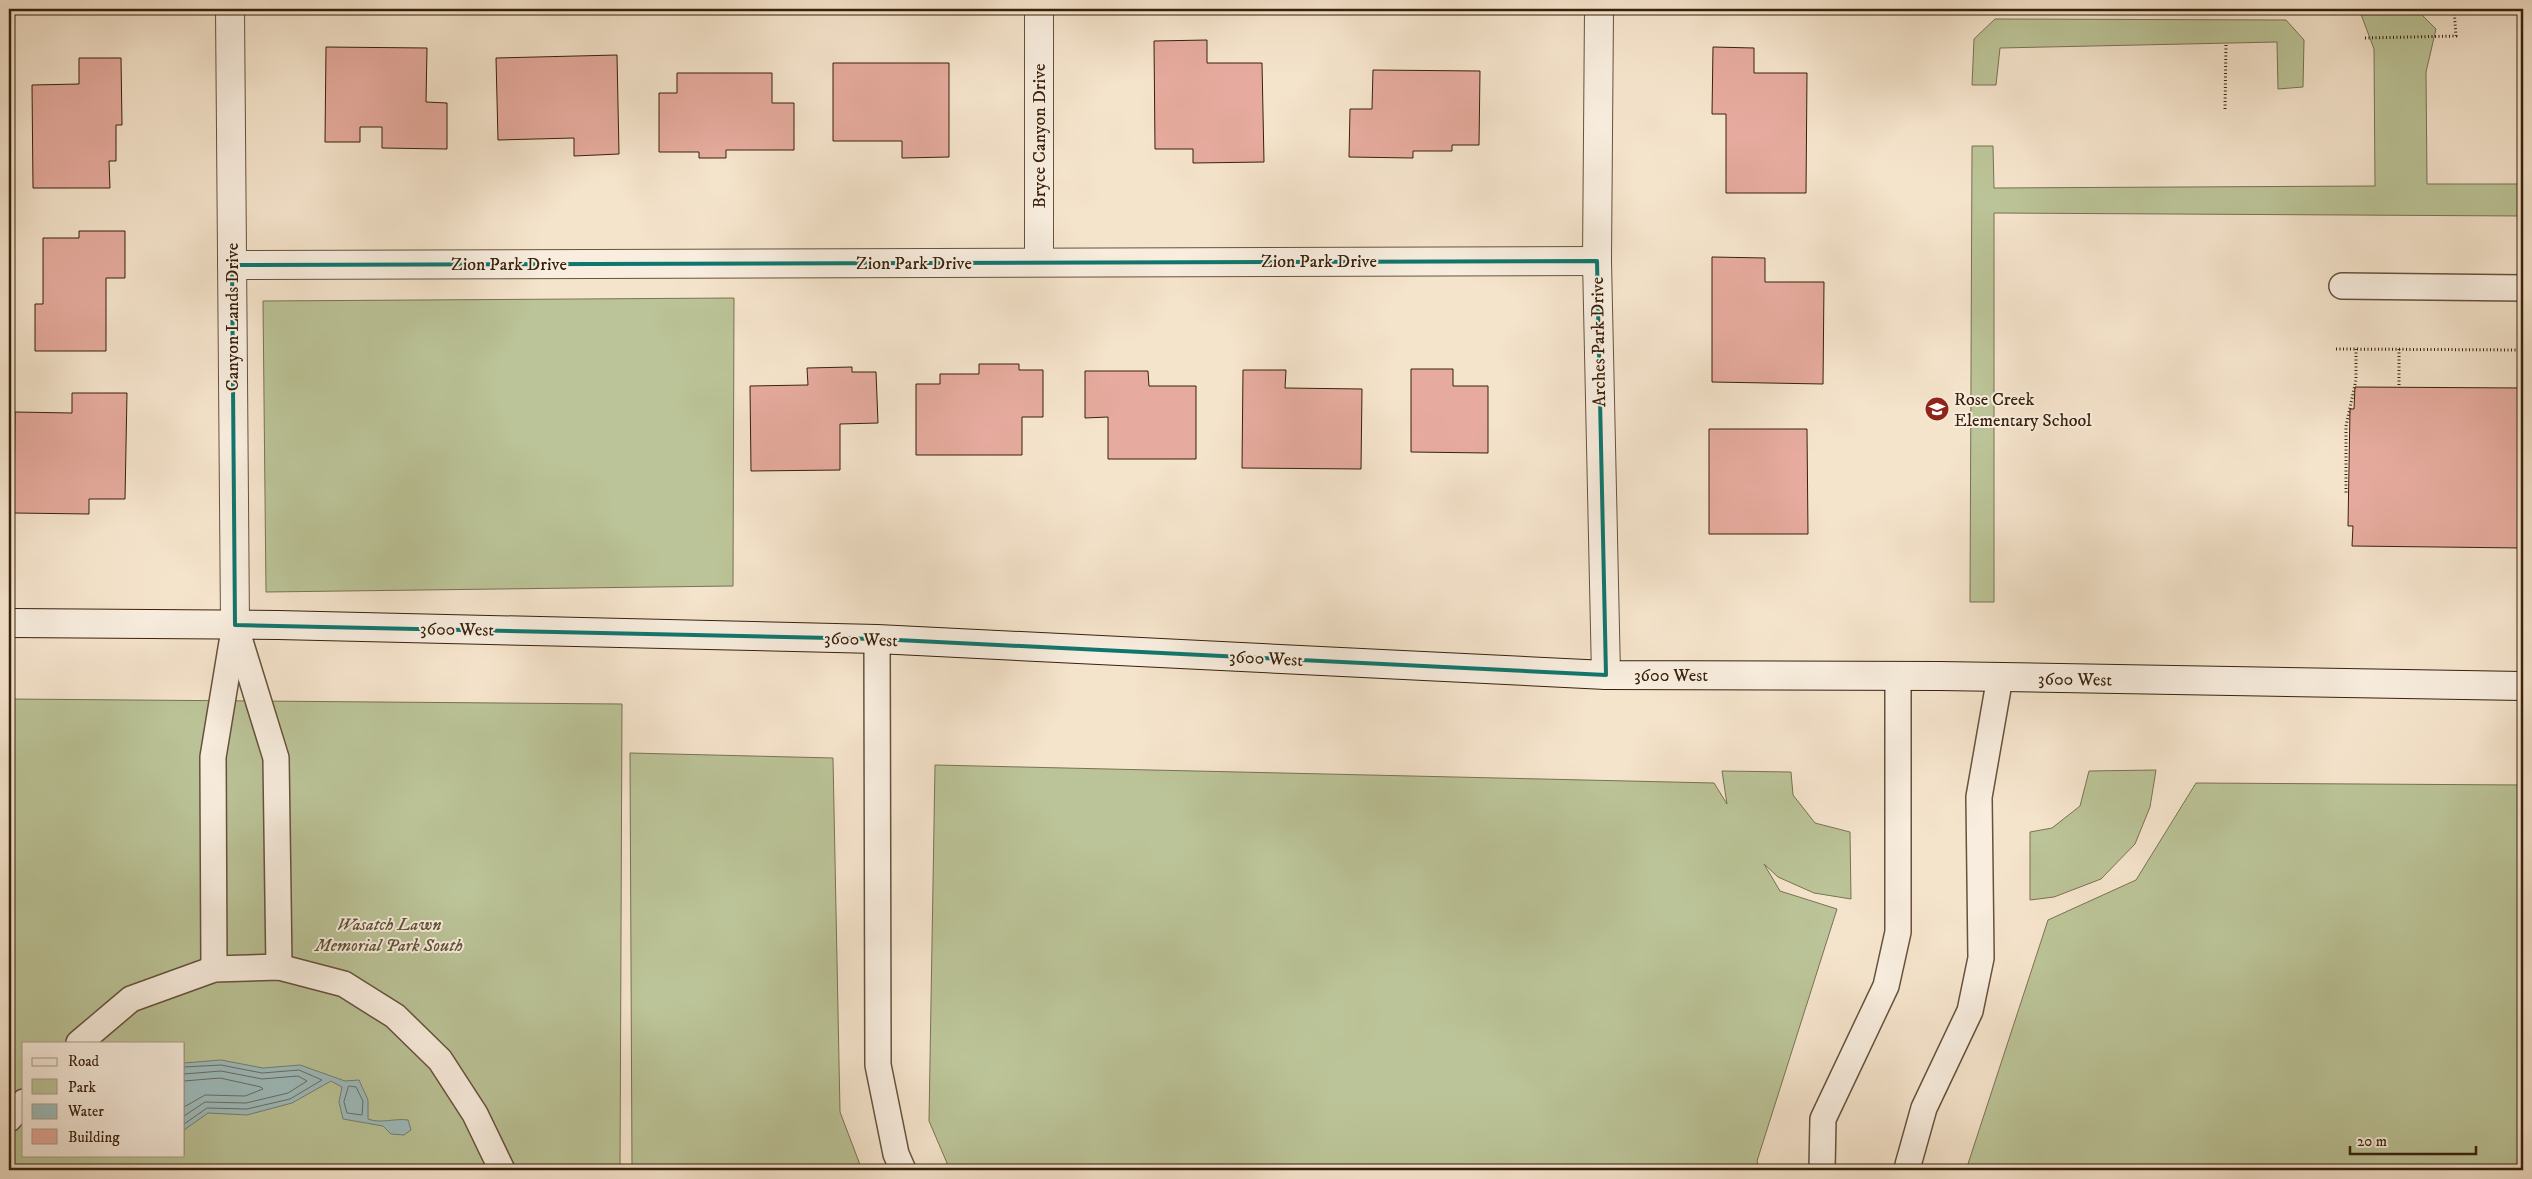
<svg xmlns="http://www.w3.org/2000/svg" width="2532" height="1179" font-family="'IM FELL DW Pica',serif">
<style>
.green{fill:#bbc498;stroke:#7a7252;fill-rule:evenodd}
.water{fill:#9ebdbe;stroke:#757f77}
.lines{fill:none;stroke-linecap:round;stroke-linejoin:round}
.shore{stroke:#6b6f65;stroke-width:1}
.building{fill:#e6ab9e;stroke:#38210c}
.lane-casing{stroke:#67523c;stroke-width:28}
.street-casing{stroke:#67523c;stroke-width:30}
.secondary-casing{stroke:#38210c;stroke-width:30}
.path{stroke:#38210c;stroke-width:3;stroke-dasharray:1 2.5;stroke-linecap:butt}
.lane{stroke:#f8edde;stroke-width:25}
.street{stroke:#f8edde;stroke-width:28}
.secondary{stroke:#f8edde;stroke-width:28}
.marked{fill:none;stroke:#0f766e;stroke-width:4;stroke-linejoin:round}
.labels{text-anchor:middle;stroke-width:4;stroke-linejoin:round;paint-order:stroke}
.street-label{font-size:18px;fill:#38210c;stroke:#f8edde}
.poi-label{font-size:18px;fill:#38210c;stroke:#f8edde;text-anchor:start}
.park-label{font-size:18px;font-style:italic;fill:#5f5236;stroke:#f8edde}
</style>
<rect width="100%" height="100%" fill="#f5e4cc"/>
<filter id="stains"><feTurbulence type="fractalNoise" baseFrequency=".004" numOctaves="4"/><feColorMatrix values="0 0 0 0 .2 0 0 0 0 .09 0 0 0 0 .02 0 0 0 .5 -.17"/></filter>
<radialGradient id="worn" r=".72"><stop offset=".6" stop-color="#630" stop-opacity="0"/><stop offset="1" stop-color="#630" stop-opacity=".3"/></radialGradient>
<g class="green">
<polygon points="2359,9 2416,9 2436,29 2426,72 2427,184 2523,184 2523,216 1994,213 1994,602 1970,602 1972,146 1993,146 1994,188 2375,186 2374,49"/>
<polygon points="1995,19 2286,20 2304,40 2303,87 2278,89 2277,42 2000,48 1996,85 1972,85 1974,39"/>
<polygon points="734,298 733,586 266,592 263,301"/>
<path d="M9,699L622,704L620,1170H9ZM24,1043H184V1155H24Z"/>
<polygon points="630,753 833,758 840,1112 862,1170 632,1170"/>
<polygon points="935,765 1714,783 1727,804 1722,771 1791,772 1793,795 1815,823 1850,832 1851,899 1814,893 1778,877 1764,864 1780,891 1837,909 1757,1161 1760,1170 950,1170 929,1121"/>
<polygon points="2156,770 2150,807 2135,844 2101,879 2054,897 2030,900 2030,832 2052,828 2080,806 2089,771"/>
<polygon points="2196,783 2523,785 2523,1170 1966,1170 2048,920 2136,880"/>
</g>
<path class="water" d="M221,1060L263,1068L300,1065L345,1081L359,1080L368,1100V1119C381,1124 394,1118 408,1120L411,1130L404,1135L391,1134L383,1126L343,1119L339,1102L342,1087L331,1081L292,1103L247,1115L208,1113L184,1130V1063Z"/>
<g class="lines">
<g class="shore">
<polyline points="184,1067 221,1065 262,1073 299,1070 322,1080 290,1099 247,1109 207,1108 184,1124"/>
<polyline points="184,1074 221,1071 262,1079 298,1076 307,1081 288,1093 246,1103 205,1102 184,1116"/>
<polyline points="184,1081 220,1078 261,1087 263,1089 245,1096 205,1095 184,1107"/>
<polygon points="349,1086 356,1087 363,1101 362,1115 347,1113 344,1102"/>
</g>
</g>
<g class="building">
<polygon points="1207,40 1207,63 1262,63 1264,162 1193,163 1193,149 1155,149 1154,41"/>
<polygon points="326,47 427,48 426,102 447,103 447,149 382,148 382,127 360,127 360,142 325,142"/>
<polygon points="1713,47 1754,48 1754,73 1807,73 1806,193 1726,193 1726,114 1712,114"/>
<polygon points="617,55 619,154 574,156 574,138 498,140 496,58"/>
<polygon points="79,58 121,58 122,125 116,125 116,161 109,161 110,188 33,188 32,85 79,84"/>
<polygon points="833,63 949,63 949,157 902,158 902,141 833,141"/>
<polygon points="1373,70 1480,71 1479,145 1452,145 1452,151 1413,151 1413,158 1349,157 1350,109 1372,109"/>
<polygon points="677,73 772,73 772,103 794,103 794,150 726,150 726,158 699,158 699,152 659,152 659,93 677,93"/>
<polygon points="79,231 125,231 125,278 106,278 106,351 35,351 35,304 43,304 43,238 79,238"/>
<polygon points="1712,257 1765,258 1765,282 1824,282 1823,384 1712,382"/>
<polygon points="979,364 1019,364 1019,370 1043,370 1043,417 1022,417 1022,455 916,455 916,384 940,384 940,374 979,374"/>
<polygon points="852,367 852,372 876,372 878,423 840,424 840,470 751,471 750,386 808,385 807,368"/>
<polygon points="1411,369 1453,369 1453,386 1488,386 1488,453 1411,452"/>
<polygon points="1243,370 1286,370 1285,388 1362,389 1361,469 1242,468"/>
<polygon points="1085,371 1148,371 1149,386 1196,386 1196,459 1108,459 1108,417 1085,418"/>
<polygon points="2355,387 2523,388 2523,548 2352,546 2353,526 2348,526 2350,409 2354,409"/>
<polygon points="72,393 127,393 125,499 89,499 89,514 14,513 15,412 72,413"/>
<polygon points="1709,429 1807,429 1808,534 1709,534"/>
</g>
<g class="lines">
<defs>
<g id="lane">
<polyline points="2342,286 2523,288"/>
<polyline points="235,625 276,758 279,967"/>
<polyline points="877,639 878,1065 896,1154 903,1170"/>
<polyline points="214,969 213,757 234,630"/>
<polyline points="79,1043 131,999 214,969 279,967 344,984 395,1016 440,1060 475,1114 502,1170"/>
<polyline points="9,1119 24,1102"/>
<polyline points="1822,1170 1823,1119 1886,986 1898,932 1898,676"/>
<polyline points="1909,1170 1908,1165 1924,1108 1970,1011 1981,958 1979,797 2000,677"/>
</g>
<g id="street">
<polyline points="230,9 235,625"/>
<polyline points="1039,9 1039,262"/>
<polyline points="1599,9 1597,261 1606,675"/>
<polyline points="232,265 1597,261"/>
</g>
<polyline id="secondary" points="9,623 278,625 877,639 1606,675 1940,676 2523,686"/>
</defs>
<use href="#lane" class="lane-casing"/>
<use href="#street" class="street-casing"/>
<use href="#secondary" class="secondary-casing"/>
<g class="path">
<polyline points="2365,38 2456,36 2454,9"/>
<polyline points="2225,109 2226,44"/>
<polyline points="2336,349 2523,350"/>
<polyline points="2399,349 2399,387"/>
<polyline points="2349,493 2346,493 2346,426 2356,380 2356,349"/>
</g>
<use href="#lane" class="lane"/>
<use href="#street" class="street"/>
<use href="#secondary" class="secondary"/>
</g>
<path class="marked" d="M1597,261L1606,675L877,639L235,625L232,265Z"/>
<defs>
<symbol id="school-disc" viewBox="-11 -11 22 22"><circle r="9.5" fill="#8f2418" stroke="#f8edde"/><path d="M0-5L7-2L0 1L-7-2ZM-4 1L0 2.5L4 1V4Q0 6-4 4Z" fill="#fff"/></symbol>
</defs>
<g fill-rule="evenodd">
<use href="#school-disc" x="1923" y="395" width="28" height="28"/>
</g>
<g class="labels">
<g class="street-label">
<text transform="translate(1039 136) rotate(-90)" y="6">Bryce Canyon Drive</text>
<text x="1319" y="267">Zion Park Drive</text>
<text x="914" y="269">Zion Park Drive</text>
<text x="509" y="270">Zion Park Drive</text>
<text transform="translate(232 317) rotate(-90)" y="6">Canyon Lands Drive</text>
<text transform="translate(1598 342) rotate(-91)" y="6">Arches Park Drive</text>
<text transform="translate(457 629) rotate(1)" y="6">3600 West</text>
<text transform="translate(861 639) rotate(2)" y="6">3600 West</text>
<text transform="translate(1266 658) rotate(3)" y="6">3600 West</text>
<text x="1671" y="681">3600 West</text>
<text transform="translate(2075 679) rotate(1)" y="6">3600 West</text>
</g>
<g class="poi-label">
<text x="1954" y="405">Rose Creek<tspan x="1954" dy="21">Elementary School</tspan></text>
</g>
<g class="park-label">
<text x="389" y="930">Wasatch Lawn<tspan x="389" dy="21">Memorial Park South</tspan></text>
</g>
</g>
<rect width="2532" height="1179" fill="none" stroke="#f5e4cc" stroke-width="30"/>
<rect x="10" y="10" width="2512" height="1159" fill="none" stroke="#38210c" stroke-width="2.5"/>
<rect x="15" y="15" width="2502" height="1149" fill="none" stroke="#38210c"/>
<rect x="22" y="1042" width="162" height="115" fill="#f8edde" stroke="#ab9b8a"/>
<rect x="32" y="1058" width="25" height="8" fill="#f8edde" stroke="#ab9b8a"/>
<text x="68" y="1066" font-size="15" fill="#38210c">Road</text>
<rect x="32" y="1079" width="25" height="15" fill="#bbc498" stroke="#ab9b8a"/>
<text x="68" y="1092" font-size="15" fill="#38210c">Park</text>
<rect x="32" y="1104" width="25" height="15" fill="#9ebdbe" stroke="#ab9b8a"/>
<text x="68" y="1116" font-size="15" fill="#38210c">Water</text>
<rect x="32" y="1129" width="25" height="15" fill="#e6ab9e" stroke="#ab9b8a"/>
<text x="68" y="1142" font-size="15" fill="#38210c">Building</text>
<path d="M2350 1146v8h126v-8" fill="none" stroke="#38210c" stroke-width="2.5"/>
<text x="2357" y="1146" font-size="15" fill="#38210c" stroke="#f8edde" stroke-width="4" paint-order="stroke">20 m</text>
<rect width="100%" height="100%" filter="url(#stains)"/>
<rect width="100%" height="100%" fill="url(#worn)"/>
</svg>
